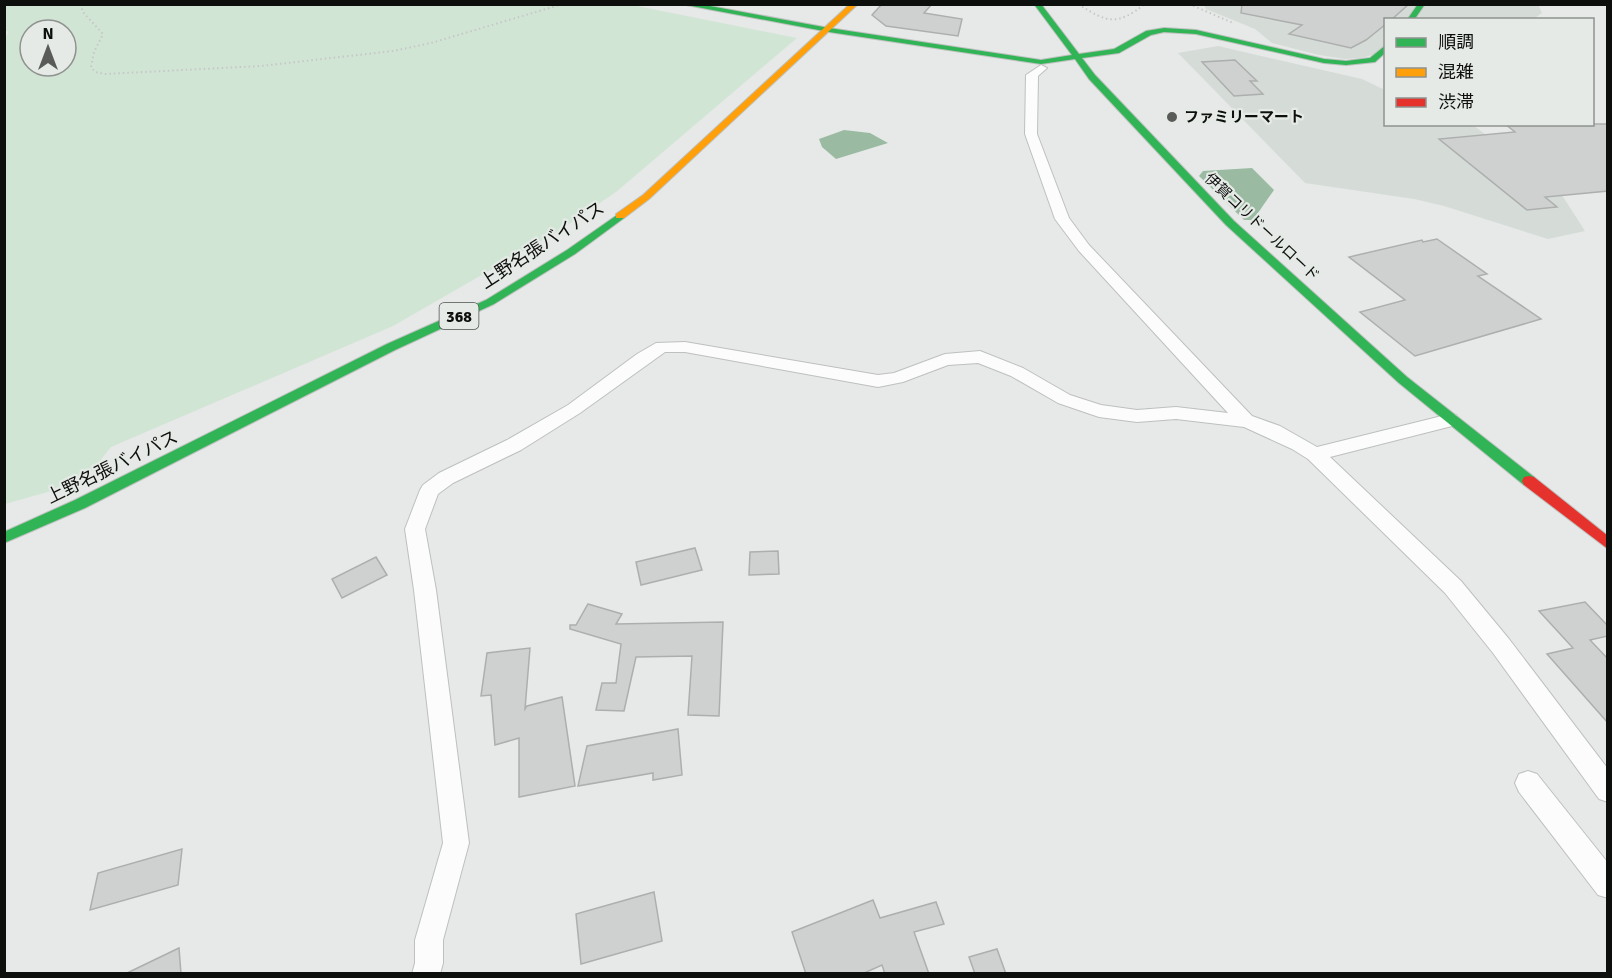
<svg xmlns="http://www.w3.org/2000/svg" width="1612" height="978" font-family="Signika,'Noto Sans JP',sans-serif">
<style>
.built{fill:#d5dcd7}
.green{fill:#d1e5d5;fill-rule:evenodd}
.water{fill:#9abba2}
.building{fill:#cfd1d0;stroke:#adafae;stroke-width:1.5}
.lines{fill:none;stroke-linecap:round;stroke-linejoin:round}
.street-casing{stroke:#bdc0be;stroke-width:2}
.fast-casing{stroke:#bdc0be;stroke-width:2}
.slow-casing{stroke:#bdc0be;stroke-width:2}
.jam-casing{stroke:#bdc0be;stroke-width:2}
.path{stroke:#c6c7c6;stroke-width:2;stroke-dasharray:1.5 3;stroke-linecap:butt}
.street{fill:#fbfcfb;fill-rule:evenodd}
.fast{fill:#30b455;fill-rule:evenodd}
.slow{fill:#ff9f0a;fill-rule:evenodd}
.jam{fill:#e5322d;fill-rule:evenodd}
.poi-dot{fill:#595b59;stroke:#e5eae6;stroke-width:2}
.labels{text-anchor:middle;stroke-width:4.5;stroke-linejoin:round;paint-order:stroke}
.far-poi-label{font-size:15px;font-weight:bold;fill:#0d0f0d;stroke:#e5eae6;text-anchor:start}
.far-street-label{font-size:15px;fill:#0d0f0d;stroke:#e5eae6}
.shield{fill:#e5eae6;stroke:#4e514e;stroke-width:1.5}
.shield-label{font-size:16px;font-weight:bold;fill:#0d0f0d}
.street-label{font-size:18px;fill:#0d0f0d;stroke:#e5eae6}
</style>
<rect width="100%" height="100%" fill="#e6e9e7"/>
<g class="built">
<polygon points="1538,4 1542,13 1532,20 1386,20 1385,44 1376,54 1361,58 1345,59 1319,55 1272,43 1255,29 1206,9 1204,5"/>
<polygon points="1218,46 1362,79 1385,90 1386,124 1473,125 1560,192 1585,231 1548,239 1444,206 1414,199 1305,183 1178,53"/>
</g>
<path class="green" d="M627,4L797,38L616,192L560,230L393,326L111,447L83,482L5,504L4,42L8,32L5,30V5ZM30,30H66V66H30Z"/>
<g class="water">
<polygon points="844,130 870,133 888,143 836,159 822,147 819,139"/>
<polygon points="1252,168 1274,190 1253,220 1244,220 1199,176 1203,171"/>
</g>
<g class="building">
<polygon points="882,4 932,4 924,13 962,19 958,36 886,26 872,15"/>
<polygon points="1242,4 1409,4 1391,20 1386,20 1386,24 1366,40 1351,48 1289,34 1302,25 1241,13"/>
<polygon points="1235,60 1257,81 1250,81 1263,94 1234,96 1202,62"/>
<polygon points="1505,124 1608,124 1608,191 1545,197 1557,207 1527,210 1439,139 1515,132"/>
<polygon points="1437,239 1487,274 1478,276 1541,319 1415,356 1360,312 1405,300 1349,257 1422,240 1423,242"/>
<polygon points="695,548 702,570 641,585 636,562"/>
<polygon points="778,551 779,574 749,575 750,552"/>
<polygon points="376,557 387,575 342,598 332,579"/>
<polygon points="1585,602 1608,626 1608,636 1590,640 1608,659 1608,723 1547,654 1573,648 1539,611"/>
<polygon points="588,604 622,614 616,624 723,622 719,716 688,715 692,656 636,657 624,711 596,710 602,683 616,683 621,644 570,629 570,625 576,625"/>
<polygon points="530,648 525,709 527,706 562,697 575,786 519,797 519,738 495,745 491,695 481,696 487,653"/>
<polygon points="678,729 682,775 653,780 653,773 578,786 587,746"/>
<polygon points="182,849 178,885 90,910 98,873"/>
<polygon points="654,892 662,941 581,964 576,914"/>
<polygon points="873,900 880,918 936,902 944,924 914,932 929,974 885,974 882,965 862,974 806,974 792,932"/>
<polygon points="179,948 181,974 125,974"/>
<polygon points="997,949 1006,974 975,974 969,957"/>
</g>
<g class="lines">
<defs>
<g id="street">
<polygon points="1041,65 1047,68 1038,76 1037,134 1069,218 1089,245 1252,416 1280,426 1317,447 1450,414 1456,415 1459,420 1456,425 1330,457 1461,581 1509,639 1608,769 1608,802 1599,799 1493,653 1445,593 1308,459 1292,449 1244,427 1176,419 1137,422 1099,417 1058,403 1011,376 978,363 948,365 903,382 878,387 685,352 665,352 580,413 521,450 453,483 438,494 425,529 436,590 469,843 443,940 443,963 440,974 412,974 415,963 415,940 443,843 414,590 405,529 420,490 423,485 439,473 507,440 568,405 637,354 656,343 685,342 878,375 894,373 945,354 980,351 1023,368 1070,395 1101,405 1137,410 1176,407 1228,413 1079,251 1055,219 1025,134 1026,75"/>
<polygon points="1528,771 1537,774 1608,863 1608,898 1598,895 1519,792 1515,783 1519,774"/>
</g>
<g id="fast">
<polygon points="681,4 699,4 829,28 1041,60 1072,55 1034,4 1041,4 1079,54 1114,49 1146,31 1164,28 1196,30 1324,59 1346,61 1370,58 1386,45 1386,52 1375,62 1346,65 1324,63 1196,34 1164,32 1151,35 1119,53 1082,58 1095,75 1234,221 1407,377 1534,477 1536,481 1534,485 1524,485 1399,383 1226,225 1089,79 1075,59 1041,64 829,32"/>
<polygon points="1418,4 1425,4 1414,20 1407,20"/>
<polygon points="620,213 624,214 624,218 575,254 494,304 395,350 85,508 4,543 4,532 75,500 387,344 486,300 567,250"/>
</g>
<polygon id="slow" points="850,4 858,4 649,199 624,218 616,218 616,214 643,195"/>
<polygon id="jam" points="1529,476 1534,477 1608,536 1608,549 1524,485 1522,481 1524,477"/>
</defs>
<use href="#street" class="street-casing"/>
<use href="#fast" class="fast-casing"/>
<use href="#slow" class="slow-casing"/>
<use href="#jam" class="jam-casing"/>
<g class="path">
<polyline points="82,4 82,11 103,34 94,52 91,67 95,72 105,74 261,66 393,51 431,43 563,4"/>
<path d="M1078,4C1108,23 1116,26 1145,4"/>
<polyline points="1189,4 1233,23"/>
</g>
<use href="#street" class="street"/>
<use href="#fast" class="fast"/>
<use href="#slow" class="slow"/>
<use href="#jam" class="jam"/>
</g>
<circle class="poi-dot" cx="1172" cy="117" r="6"/>
<g class="labels">
<g class="far-poi-label">
<text x="1184" y="122">ファミリーマート</text>
</g>
<g class="far-street-label">
<text transform="translate(1262 227) rotate(43)" y="5">伊賀コリドールロード</text>
</g>
<rect class="shield" x="439.5" y="303" width="39" height="26" rx="4.5"/>
<g class="shield-label">
<text x="459" y="322">368</text>
</g>
<g class="street-label">
<text transform="translate(542 245) rotate(-33)" y="6">上野名張バイパス</text>
<text transform="translate(112 467) rotate(-26)" y="6">上野名張バイパス</text>
</g>
</g>
<rect width="1612" height="978" fill="none" stroke="#0d0f0d" stroke-width="12"/>
<rect x="1384" y="18" width="210" height="108" fill="#e5eae6" stroke="#8f928f" stroke-width="1.5"/>
<rect x="1396" y="38" width="30" height="9" fill="#30b455" stroke="#8f928f" stroke-width="1.5"/>
<text x="1438" y="48" font-size="18" fill="#0d0f0d">順調</text>
<rect x="1396" y="68" width="30" height="9" fill="#ff9f0a" stroke="#8f928f" stroke-width="1.5"/>
<text x="1438" y="78" font-size="18" fill="#0d0f0d">混雑</text>
<rect x="1396" y="98" width="30" height="9" fill="#e5322d" stroke="#8f928f" stroke-width="1.5"/>
<text x="1438" y="108" font-size="18" fill="#0d0f0d">渋滞</text>
<g transform="translate(48 48)"><circle r="28" fill="#e5eae6" stroke="#8f928f" stroke-width="1.5"/>
<path d="M0-4.5L10 22L0 15L-10 22Z" fill="#595b59"/>
<text y="-9" font-size="16" font-weight="bold" text-anchor="middle" fill="#0d0f0d">N</text>
</g>
</svg>
